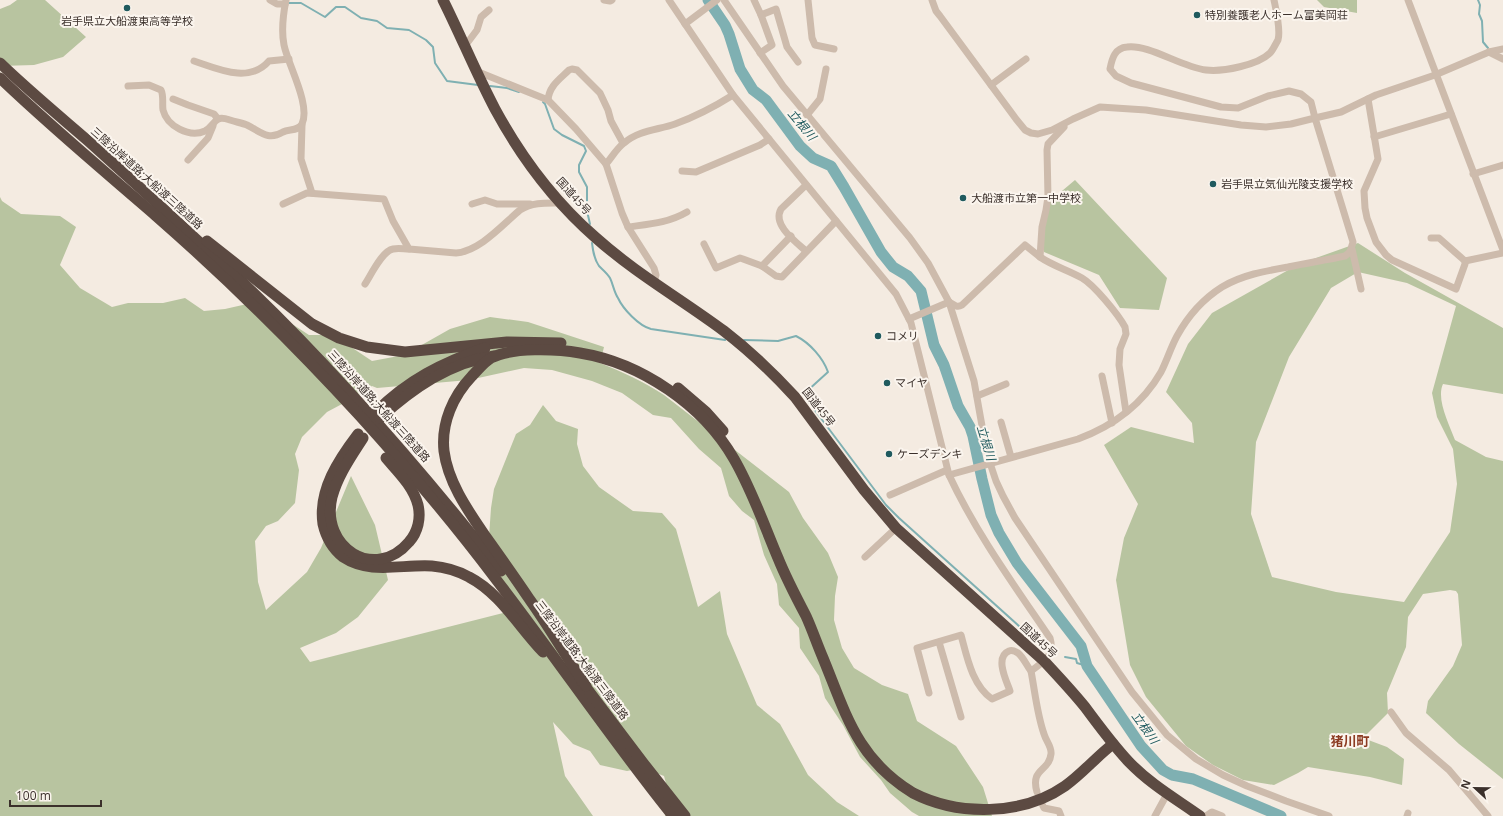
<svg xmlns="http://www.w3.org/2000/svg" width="1503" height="816" font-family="'Open Sans','Noto Sans JP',sans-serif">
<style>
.green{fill:#b8c4a0;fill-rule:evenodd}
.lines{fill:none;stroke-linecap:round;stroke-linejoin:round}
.stream{stroke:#7fb0b2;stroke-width:2}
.river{stroke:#7fb0b2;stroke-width:11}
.minor{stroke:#cdbbac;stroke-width:7}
.highway{stroke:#5c4a42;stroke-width:11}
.poi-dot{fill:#1f5a5e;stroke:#fbf5ee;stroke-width:1.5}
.labels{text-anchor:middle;stroke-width:4;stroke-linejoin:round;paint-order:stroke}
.poi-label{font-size:11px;fill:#3b302b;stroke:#fbf5ee;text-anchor:start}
.street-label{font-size:11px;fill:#3b302b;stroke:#fbf5ee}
.water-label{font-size:12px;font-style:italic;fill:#1f5a5e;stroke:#fbf5ee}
.quarter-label{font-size:13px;font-weight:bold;fill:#8c3b22;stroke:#fbf5ee}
</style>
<rect width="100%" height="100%" fill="#f4ebe1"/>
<g class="green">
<polygon points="17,0 45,0 86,37 63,57 34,65 0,66 0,9 10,5"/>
<polygon points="1317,0 1357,0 1357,13 1324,7"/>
<polygon points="1075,180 1167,278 1159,310 1120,308 1099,275 1044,252 1043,207"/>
<path d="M0,197L2,201L21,214L60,216L76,227L60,265L80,288L112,307L128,303H163L185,298L204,311L225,309L247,304L289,322L309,335H333L372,361L404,355L450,329L490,317L528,322L604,347L600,363C623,372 644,382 664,395L789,492L803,518L828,553L838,577L835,596L834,620L842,648L854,668L882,685L908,694L917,721L956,746L983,787L992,816H919L912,812L890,793L881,780L860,757L843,725L825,698L819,676L800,648L799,628L779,605L777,584L764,555L754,520L742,511L729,496L721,468L699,449L671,418L653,415L622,393L592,381L552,370L524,368L469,380L377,388L372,386L359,395L327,412L302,437L295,454L299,470L295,503L278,521L266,526L255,541L258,582L266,610L307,572L321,548L351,476L375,525L388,580L358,617L336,633L300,648L310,662L519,609L503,587L489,537L491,508L494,489L516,434L530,425L543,405L556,421L578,429L577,444L583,466L599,487L633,511L662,513L676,529L698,607L720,591L727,634L757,705L780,724L808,775L837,802L859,816H665L670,798L664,776L651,771L637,769L627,771L600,765L590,751L573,744L553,722L565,776L593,816H0Z"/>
<path d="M1358,243L1405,273L1503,328V394L1443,384C1436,399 1449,424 1455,440L1486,457L1503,461V779L1459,744L1426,713L1428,701L1453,666L1462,645L1458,594L1456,591L1450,590L1423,594L1408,617L1406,647L1387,693L1388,713L1363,738L1387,747L1404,759L1402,785L1370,777L1308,767L1298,773L1274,785L1243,780L1213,765L1186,746L1146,697L1130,665L1116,580L1124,538L1138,504L1104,445L1131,427L1194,443L1192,423L1166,392L1188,344L1212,313L1299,264ZM1358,272L1407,283L1456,306L1432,393L1437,417L1453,449L1457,484L1450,532L1404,602L1336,592L1272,577L1251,514L1256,442L1289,357L1331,288Z"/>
</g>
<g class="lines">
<g class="stream">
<polyline points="1478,0 1480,5 1479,14 1482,21 1483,42 1488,48"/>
<polyline points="289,3 301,3 325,17 336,7 345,7 361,18 377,21 387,28 409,30 426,40 433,47 435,63 447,81 478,85"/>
<polyline points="490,86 507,88 519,92"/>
<polyline points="543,102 545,104 554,129 562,135 584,146 586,151 579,165 579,172 587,187 587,211 590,224"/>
<path d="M592,243C593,251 594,259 599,266C603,270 607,273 610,278C613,284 614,292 618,298C623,309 639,326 651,329L725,340"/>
<path d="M744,340L778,341L796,336C810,343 823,358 828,372L806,392L805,397L886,505L899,518L1040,645"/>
<polyline points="1065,657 1076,659 1077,663 1087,666"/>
</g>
<polyline class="river" points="708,0 725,25 729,34 740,69 753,90 766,100 800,146 813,158 831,166 844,187 881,252 893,267 908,276 921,291 934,345 944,365 958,406 970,427 973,436 982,479 991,515 999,533 1017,563 1081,646 1087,666 1141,746 1163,770 1172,775 1193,779 1281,816"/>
<g class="minor">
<polyline points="270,0 277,4 285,4"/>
<polyline points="604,0 610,1 612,0"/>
<path d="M669,0L733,95L896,294L911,323L949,475C976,533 1014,585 1050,638C1055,656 1044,661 1031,671C1035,692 1037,714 1044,734C1046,741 1052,747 1051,754C1049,772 1030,768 1037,792"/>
<polyline points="724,0 783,86 910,238 928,263 949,302 974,381 984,437 990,463 996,481 1003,496 1015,518 1132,692 1167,735 1196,759 1223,775 1247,786 1286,801 1329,816"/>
<polyline points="754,0 761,15 776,9 787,47 798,62"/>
<polyline points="808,0 812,38 815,45 834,49"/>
<path d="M932,0L936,11L940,16L1016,119L1025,130L1031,133L1038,134L1052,130L1073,119L1100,107L1146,110L1241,125L1266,127L1291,124L1315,118L1353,242L1350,252L1345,256C1326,260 1307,263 1288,267C1265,271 1242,275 1222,287C1203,299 1188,316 1177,336C1171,347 1167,360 1161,372C1142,405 1113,426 1078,439L949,475"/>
<path d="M1274,0C1276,10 1281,30 1278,40C1276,43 1273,50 1270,53C1258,65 1223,72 1206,70C1181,67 1149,44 1127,47C1115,48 1112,58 1110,69L1116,76L1131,83L1221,107L1238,108L1268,96L1289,91L1301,94L1311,102L1315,118L1341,112L1376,95L1435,75L1489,52L1503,49"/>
<polyline points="1408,0 1503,250"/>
<polyline points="685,24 717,0"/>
<polyline points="465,46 477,30 481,17 489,10"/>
<polyline points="1489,52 1503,59"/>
<polyline points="760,53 772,45 761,15"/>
<path d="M194,61C218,69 249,84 269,61L289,59"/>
<polyline points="476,71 548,100 576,129 606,164 622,213 628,227 654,268 656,275 654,283"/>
<polyline points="991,85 1026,59"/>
<path d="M128,86L149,85L161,90C164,96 162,104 163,110C167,126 189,138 205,131C211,128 213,122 218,119C222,117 227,119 230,120C236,122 242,123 247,125C261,132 268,141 283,132C289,129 299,131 302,124C311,105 288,65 284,45C281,30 283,15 286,0"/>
<polyline points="173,99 188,105 214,114 218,119"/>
<polyline points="1368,99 1378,159 1364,191 1365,208 1367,218 1376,242 1386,255 1392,260 1456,289 1465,264 1465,261"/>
<path d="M548,100C549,86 560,79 569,70L572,69L577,70L600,93L608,110L611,121L623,143"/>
<polyline points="807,115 820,99 826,69"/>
<polyline points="302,125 301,159 312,193"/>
<polyline points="1374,137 1451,114"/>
<polyline points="188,160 208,138 213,126"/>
<path d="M606,164C612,157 617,148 624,143C639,130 658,130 675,124C697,116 714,107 733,95"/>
<polyline points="682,171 696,172 760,145 769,139"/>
<polyline points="1473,174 1503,165"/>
<path d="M806,185L781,209C772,225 796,242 806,251"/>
<path d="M283,204L307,193L384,199L393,221L409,249L456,253C480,251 502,225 520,210C533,202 546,203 561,203"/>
<polyline points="472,204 485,200 497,204 530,204"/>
<path d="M628,227C650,224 668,223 687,212"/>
<polyline points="1431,238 1439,238 1465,261 1503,253"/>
<polyline points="704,244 716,268 740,258 743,259 762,266 776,276 782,277 836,221"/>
<polyline points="1352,249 1361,289"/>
<path d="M1040,257C1053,266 1068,270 1082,278C1094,285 1118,314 1125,327L1126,334L1120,349L1119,365L1126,412"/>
<polyline points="762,266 791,236"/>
<path d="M365,284C371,275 382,251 393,249C398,248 404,249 409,249"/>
<path d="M949,302C954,305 957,308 962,305L1025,245L1040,257L1042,227L1046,210L1048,197L1047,150L1048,144L1064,127"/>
<polyline points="909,319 949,302"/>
<polyline points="1102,376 1112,423"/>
<polyline points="977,396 1006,384"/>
<polyline points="1001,422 1011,457"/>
<polyline points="890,495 947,470"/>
<polyline points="865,557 896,528"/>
<polyline points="939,642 961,717"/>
<path d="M929,693L917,648L961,635C967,657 972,685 992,699L1010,691C1007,682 994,657 1009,651C1012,650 1015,651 1018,653C1024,658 1026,665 1031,671"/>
<polyline points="1391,712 1406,733 1449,770 1488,816"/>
<polyline points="1043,806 1044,808 1059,811 1061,816"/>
<polyline points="1155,816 1167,794"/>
<polyline points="1206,816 1212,812 1222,816"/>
<polyline points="1407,816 1408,813"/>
</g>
<g class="highway">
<path d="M443,0C461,36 476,73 495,109C521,157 554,201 595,237C635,273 681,299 724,331C750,351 773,373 795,397L864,490L896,528L1044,661C1058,676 1072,691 1085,707C1099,726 1113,745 1129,762C1150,784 1176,799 1200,816"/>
<path d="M0,63C30,92 63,119 94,146C143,190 192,235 240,280C335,370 420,469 501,571"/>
<path d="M0,78C50,126 103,170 155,215C227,278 295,345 360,416C407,468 453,522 495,578C556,657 611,739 673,816"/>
<polyline points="207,241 312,324 339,338 367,347 405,352 507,342 561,343"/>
<polyline points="678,388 706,412 723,431"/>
<path d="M376,412C408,380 442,363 485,348"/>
<path d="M380,418C412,389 450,362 494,356"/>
<path d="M358,434C339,459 318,490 323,524C326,537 333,549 343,557C370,575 402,564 432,566C444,567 458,571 469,577C500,593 519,627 543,652"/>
<path d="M363,438C351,457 338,475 332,497C320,548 375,582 409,542C418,532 421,518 418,505C413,486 398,472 386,458"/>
<polyline points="582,682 644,764 685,816"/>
<path d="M586,686C567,658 550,628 530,600C516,579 501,558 486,537C469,512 448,483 444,451C441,423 453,396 472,376C478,370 484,362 491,358C512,347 557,349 580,353C641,363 703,405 734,459C752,490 764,525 778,558C786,578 796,597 806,616C812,629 817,644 823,658C846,714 857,759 913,793C958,816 1022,816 1065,786C1082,774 1096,757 1113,744"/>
</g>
</g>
<g class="poi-dot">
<circle cx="127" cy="8" r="4"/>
<circle cx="1197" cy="15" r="4"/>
<circle cx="1213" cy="184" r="4"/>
<circle cx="963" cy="198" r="4"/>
<circle cx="878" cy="336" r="4"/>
<circle cx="887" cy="383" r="4"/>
<circle cx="889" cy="454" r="4"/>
</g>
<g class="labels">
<g class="poi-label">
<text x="1205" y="19">特別養護老人ホーム富美岡荘</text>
<text x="127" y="25" text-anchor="middle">岩手県立大船渡東高等学校</text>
<text x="1221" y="188">岩手県立気仙光陵支援学校</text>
<text x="971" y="202">大船渡市立第一中学校</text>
<text x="886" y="340">コメリ</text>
<text x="895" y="387">マイヤ</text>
<text x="897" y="458">ケーズデンキ</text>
</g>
<g class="street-label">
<text transform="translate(147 178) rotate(42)" y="4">三陸沿岸道路;大船渡三陸道路</text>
<text transform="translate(574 196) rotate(48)" y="4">国道45号</text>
<text transform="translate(379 406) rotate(48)" y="4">三陸沿岸道路;大船渡三陸道路</text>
<text transform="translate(819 407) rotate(52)" y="4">国道45号</text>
<text transform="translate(1039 640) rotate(43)" y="4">国道45号</text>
<text transform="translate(582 660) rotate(53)" y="4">三陸沿岸道路;大船渡三陸道路</text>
</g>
<g class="water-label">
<text transform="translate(802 125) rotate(50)" y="4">立根川</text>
<text transform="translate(986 443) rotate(73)" y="4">立根川</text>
<text transform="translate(1145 728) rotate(54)" y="4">立根川</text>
</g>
<g class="quarter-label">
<text x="1350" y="746">猪川町</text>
</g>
</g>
<g transform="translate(1475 788) rotate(292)" stroke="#fbf5ee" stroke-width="3" paint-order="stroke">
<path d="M0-3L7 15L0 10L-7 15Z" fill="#3b302b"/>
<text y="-6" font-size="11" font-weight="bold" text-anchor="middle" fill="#3b302b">N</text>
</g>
<path d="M10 800v6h91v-6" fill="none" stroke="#3b302b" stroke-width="2"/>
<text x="16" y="800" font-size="12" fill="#3b302b" stroke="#fbf5ee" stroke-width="3" paint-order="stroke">100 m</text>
</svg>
